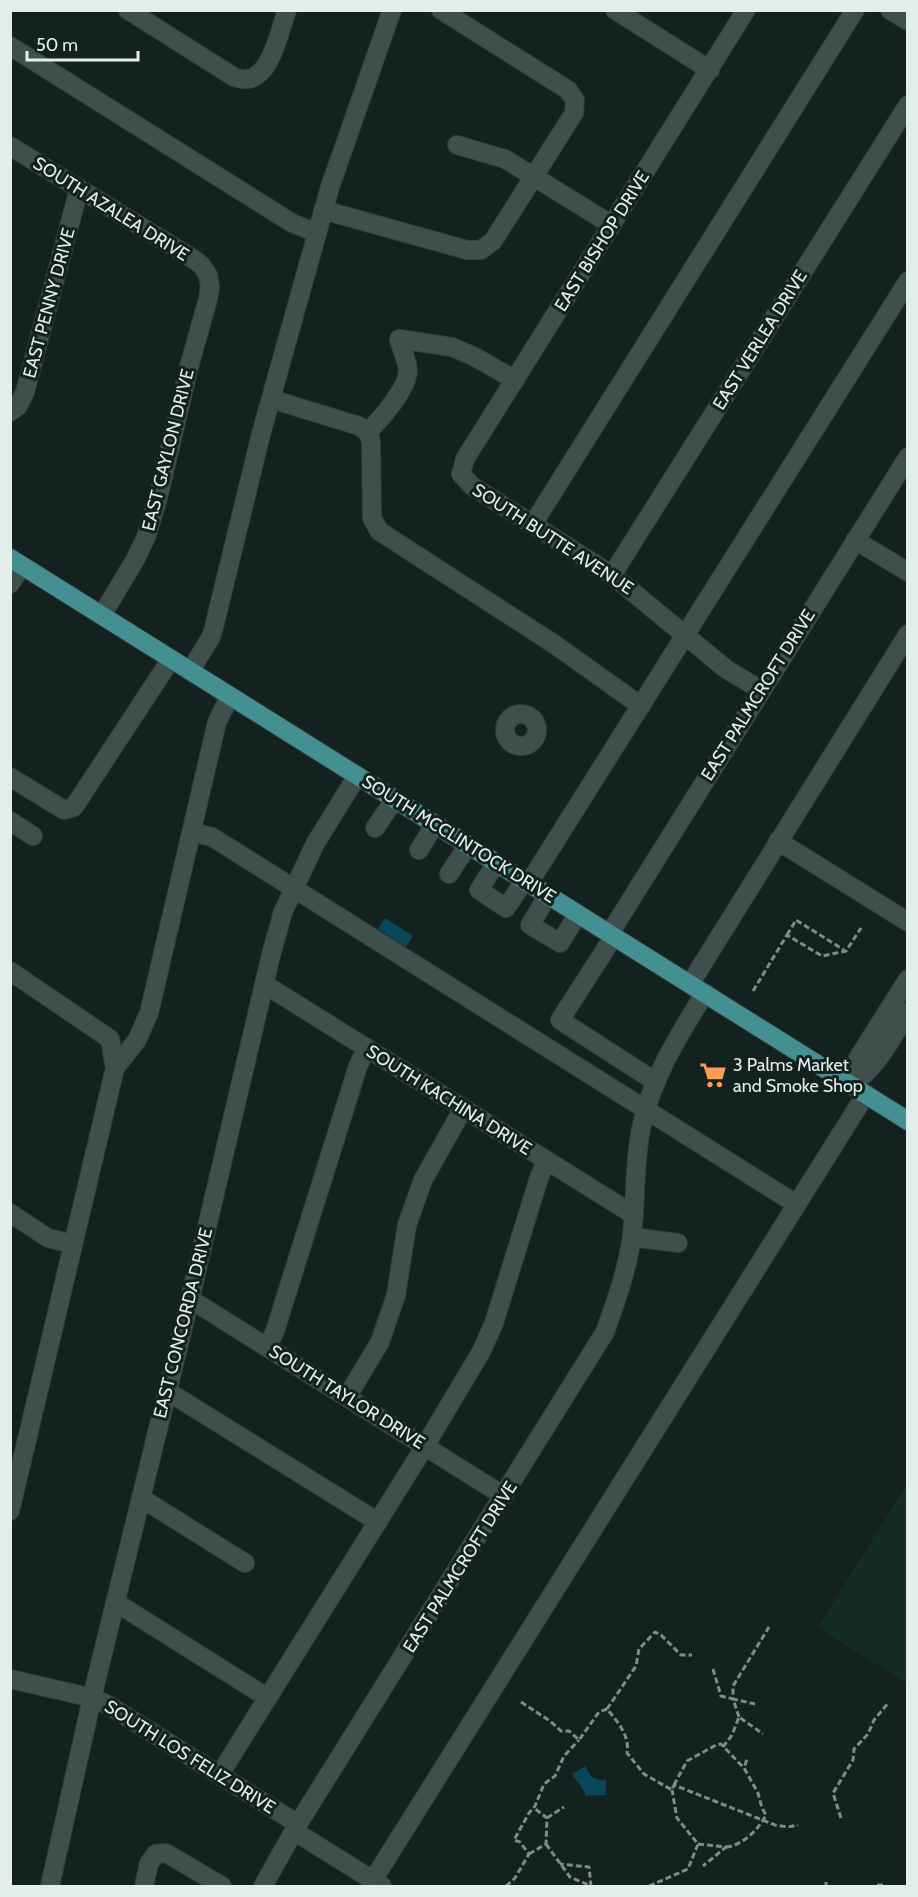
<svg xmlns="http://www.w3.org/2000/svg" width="918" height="1897" font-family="Cabin,sans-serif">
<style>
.built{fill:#142b26}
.water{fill:#0a4659}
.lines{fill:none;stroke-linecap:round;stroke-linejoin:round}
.minor-casing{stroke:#333e3a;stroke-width:20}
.major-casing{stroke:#333e3a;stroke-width:20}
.path{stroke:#7f8b88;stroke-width:3;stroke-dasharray:6 3;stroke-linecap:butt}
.minor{stroke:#3f4f4b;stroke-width:18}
.major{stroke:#438f92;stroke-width:18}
.labels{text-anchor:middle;stroke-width:6;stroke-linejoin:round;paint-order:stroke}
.street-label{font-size:18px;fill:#e3edea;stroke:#14221f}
.poi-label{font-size:18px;fill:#e3edea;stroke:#14221f;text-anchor:start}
</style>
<rect width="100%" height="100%" fill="#14221f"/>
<polygon class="built" points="907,1484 907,1684 818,1627"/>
<g class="water">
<polygon points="385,918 413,936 406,947 378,929"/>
<path d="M586,1766C589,1777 595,1781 606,1780V1795L586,1796C583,1788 577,1782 572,1774Z"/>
</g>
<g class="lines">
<defs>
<g id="minor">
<path d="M128,10L234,77C269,91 278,35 287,10"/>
<polyline points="615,10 710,70"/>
<polyline points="746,10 465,459 461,474 472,486 612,575 726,669 761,690"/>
<polyline points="890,10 908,21"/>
<polyline points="10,46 292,223 317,233"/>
<polyline points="457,145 505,159 612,225"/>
<polyline points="10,146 195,260 202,266 208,275 210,287 208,299 189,367 158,498 146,537 135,560 102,615"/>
<polyline points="323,210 467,250 481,250 493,241 574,113 575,100 568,90 441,10"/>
<polyline points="271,399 359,426 368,432 371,442 372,518 379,531 554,644 641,706"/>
<polyline points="10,412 18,406 25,392 79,189"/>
<path d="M368,432C381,419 407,389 408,371C408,362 401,348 399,339L452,347L475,357L515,380"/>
<polyline points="533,524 855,10"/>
<polyline points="855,540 908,572"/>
<polyline points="612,575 908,105"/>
<polyline points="10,584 22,566"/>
<polyline points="190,671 211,637 214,627 261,434 330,187 392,10"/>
<circle cx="521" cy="730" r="16"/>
<polyline points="10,777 64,810 74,807 171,659"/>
<polyline points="10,821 33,836"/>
<polyline points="375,828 395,799"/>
<polyline points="192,832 212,837 796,1204"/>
<polyline points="778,841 908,922"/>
<polyline points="419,850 435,824"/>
<polyline points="496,863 479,890 506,908 525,880"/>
<polyline points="449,874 468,845"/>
<polyline points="529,883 908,281"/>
<polyline points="548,895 530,925 560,943 578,914"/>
<polyline points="610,933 908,457"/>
<polyline points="614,936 560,1020 656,1082"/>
<polyline points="10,971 110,1039 115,1068 10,1511"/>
<path d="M908,979L858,1058L853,1070L851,1085C877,1068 891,1039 908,1012"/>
<polyline points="264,984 634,1215"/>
<polyline points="690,984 908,634"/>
<polyline points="115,1068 137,1040 149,1013 217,722 230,696"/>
<polyline points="10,1213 48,1238 73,1244"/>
<polyline points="632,1237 678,1243"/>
<polyline points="190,1299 504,1496"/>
<polyline points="267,1347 275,1331 358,1066 367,1048"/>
<polyline points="167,1391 378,1522"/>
<polyline points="347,1397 380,1342 396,1295 407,1225 423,1180 463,1109"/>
<polyline points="141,1498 245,1563"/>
<polyline points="115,1602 268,1698"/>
<polyline points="10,1679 93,1698 108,1705 298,1824"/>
<polyline points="220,1774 425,1446 481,1352 494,1323 539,1178 546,1160"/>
<polyline points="294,1831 382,1886"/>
<polyline points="373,1880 866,1094"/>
<polyline points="50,1886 95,1685 190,1299 271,955 283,912 315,844 357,776"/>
<polyline points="144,1886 149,1863 156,1854 166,1853 222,1886"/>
<path d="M263,1886L298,1824L605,1332C616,1301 628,1268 632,1235C636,1200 634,1164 641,1129C651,1079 678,1036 705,993"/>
</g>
<polyline id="major" points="10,558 908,1121"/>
</defs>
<use href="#minor" class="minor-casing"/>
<use href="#major" class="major-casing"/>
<g class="path">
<polyline points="787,935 796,920 844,950"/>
<polyline points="753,991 787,935 822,956 846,951 861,928"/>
<polyline points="713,1669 721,1696 733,1699 733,1686 769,1627"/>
<path d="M521,1702L550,1721L561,1731H569L579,1740L599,1712L607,1709C618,1722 630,1736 627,1753L644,1774L672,1790L674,1785L775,1825L788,1827L798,1825"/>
<polyline points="607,1709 636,1666 639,1649 655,1632 661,1635 681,1655 692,1655"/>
<polyline points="739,1717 733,1699 755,1704"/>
<polyline points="723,1747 732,1735 739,1717 763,1734"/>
<polyline points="674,1785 687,1761 716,1745 721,1744 744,1768"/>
<polyline points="547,1818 564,1807"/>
<polyline points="841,1818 833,1793 853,1760 854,1749 868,1734 874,1720 889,1702"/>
<polyline points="546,1844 570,1877 591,1886 589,1867 560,1864"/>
<polyline points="698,1844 726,1847 703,1866"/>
<path d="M726,1847C742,1846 759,1829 766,1815L762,1808L758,1793L744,1768L747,1759"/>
<polyline points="529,1854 546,1844 547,1818 534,1808"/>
<polyline points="826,1882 826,1886"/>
<polyline points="877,1885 885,1885 885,1886"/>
<polyline points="506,1886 515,1878 529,1854 520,1842 514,1840 529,1813 535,1806 544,1784 555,1776 564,1756 579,1740"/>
<polyline points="649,1886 688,1869 698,1844 677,1818 672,1790"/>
</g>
<use href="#minor" class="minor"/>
<use href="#major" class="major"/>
</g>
<defs>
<symbol id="supermarket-bare" viewBox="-9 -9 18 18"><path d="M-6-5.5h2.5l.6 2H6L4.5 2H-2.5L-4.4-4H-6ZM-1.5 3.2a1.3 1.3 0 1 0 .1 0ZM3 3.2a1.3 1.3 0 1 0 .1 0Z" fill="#fd9d54" stroke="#14221f" stroke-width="2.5" paint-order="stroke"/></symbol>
</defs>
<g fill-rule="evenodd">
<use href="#supermarket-bare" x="694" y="1056" width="38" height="38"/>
</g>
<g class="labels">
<g class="street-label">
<text transform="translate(111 209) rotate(32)" y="6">SOUTH AZALEA DRIVE</text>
<text transform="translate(602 241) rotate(-58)" y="6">EAST BISHOP DRIVE</text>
<text transform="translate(49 303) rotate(-75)" y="6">EAST PENNY DRIVE</text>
<text transform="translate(760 340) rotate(-58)" y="6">EAST VERLEA DRIVE</text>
<text transform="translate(168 450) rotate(-76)" y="6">EAST GAYLON DRIVE</text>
<text transform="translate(553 539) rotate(33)" y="6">SOUTH BUTTE AVENUE</text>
<text transform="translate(758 695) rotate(-58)" y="6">EAST PALMCROFT DRIVE</text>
<text transform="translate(459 839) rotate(32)" y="6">SOUTH MCCLINTOCK DRIVE</text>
<text transform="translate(449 1100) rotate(32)" y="6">SOUTH KACHINA DRIVE</text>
<text transform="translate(183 1323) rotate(-76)" y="6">EAST CONCORDA DRIVE</text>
<text transform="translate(347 1397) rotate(32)" y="6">SOUTH TAYLOR DRIVE</text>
<text transform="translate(460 1567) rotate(-58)" y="6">EAST PALMCROFT DRIVE</text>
<text transform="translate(190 1757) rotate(32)" y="6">SOUTH LOS FELIZ DRIVE</text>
</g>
<g class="poi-label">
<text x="733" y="1071">3 Palms Market<tspan x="733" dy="21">and Smoke Shop</tspan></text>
</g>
</g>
<rect width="918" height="1897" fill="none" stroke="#e3edea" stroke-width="24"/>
<path d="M27 51v9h111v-9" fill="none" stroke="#e3edea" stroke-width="3"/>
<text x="36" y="51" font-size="18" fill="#e3edea" stroke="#14221f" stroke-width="4.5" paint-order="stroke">50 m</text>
</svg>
